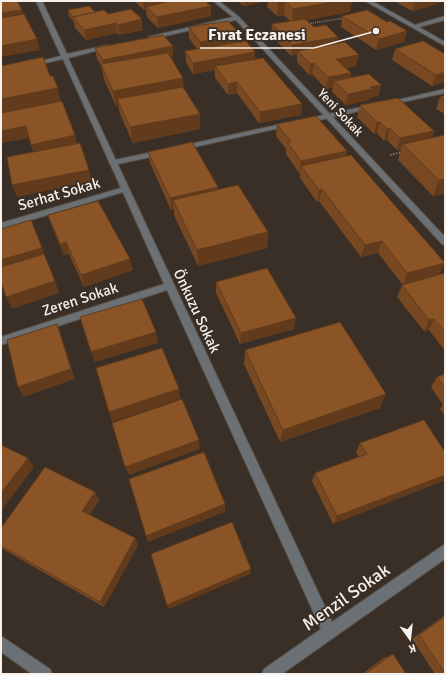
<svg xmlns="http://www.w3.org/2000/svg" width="446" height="675" font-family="Signika,sans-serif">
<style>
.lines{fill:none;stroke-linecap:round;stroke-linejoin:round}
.service-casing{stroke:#574e46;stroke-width:2}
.minor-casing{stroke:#574e46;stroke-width:2}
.path-far1{stroke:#807770;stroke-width:1.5;stroke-dasharray:1 1;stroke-linecap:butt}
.path{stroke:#807770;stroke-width:2;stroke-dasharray:1.5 1.5;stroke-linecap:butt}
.service{fill:#6a7073;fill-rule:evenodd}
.minor{fill:#6a7073;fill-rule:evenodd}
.wall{fill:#774822}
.shaded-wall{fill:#613b1b}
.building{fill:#8a5427;stroke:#613b1b}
.labels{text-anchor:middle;stroke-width:3.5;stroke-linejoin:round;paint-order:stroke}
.far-street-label{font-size:13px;fill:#f7f0eb;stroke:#392f27}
.street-label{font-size:15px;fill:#f7f0eb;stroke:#392f27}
.near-street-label{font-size:18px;fill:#f7f0eb;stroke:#392f27}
.leader{fill:none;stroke:#f7f0eb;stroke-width:1.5}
.callout-dot{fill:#f7f0eb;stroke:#392f27;stroke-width:1.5}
.callout-label{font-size:16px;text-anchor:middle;font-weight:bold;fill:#f7f0eb;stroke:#392f27;stroke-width:3.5;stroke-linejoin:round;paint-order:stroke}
</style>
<rect width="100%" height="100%" fill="#392f27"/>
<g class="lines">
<defs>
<g id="service">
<polygon points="445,89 445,93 388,105 385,103"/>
<polygon points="371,105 374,107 373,108 306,123 303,121 306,119"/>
<polygon points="291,122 293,123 293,125 181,150 177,148 181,146"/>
<polygon points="162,150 166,152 165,154 113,165 109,163 110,161"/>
</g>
<g id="minor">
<polygon points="36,1 42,1 67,54 108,45 111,47 68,58 332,622 445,544 445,559 282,674 262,674 264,669 321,629 167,290 1,345 1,337 164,284 123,192 1,229 1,223 121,188 63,59 32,66 29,64 61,56"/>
<polygon points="213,1 219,1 239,17 445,237 445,245 442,244 236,20 151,39 148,37 233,17"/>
<polygon points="365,1 372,1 415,25 445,16 445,20 419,27 445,42 445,46"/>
<polygon points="1,636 50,669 52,674 32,674 1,652"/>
</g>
</defs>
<use href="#service" class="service-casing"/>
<use href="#minor" class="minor-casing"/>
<polyline class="path-far1" points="307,24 345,18"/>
<polyline class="path" points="390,155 402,152"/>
<use href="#service" class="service"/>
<use href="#minor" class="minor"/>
</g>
<g class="wall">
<polygon points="134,1 205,1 211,6 211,16 158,28 147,17 146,10 144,10"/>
<polygon points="237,1 267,1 244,6"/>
<polygon points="268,1 352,1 350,12 306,20 314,27 337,44 356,66 346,68 351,73 350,78 381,85 378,96 369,98 369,100 346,105 332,92 333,87 326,89 312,74 309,75 297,62 297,54 291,56 271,35 272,24 290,21 284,15 277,16 267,7"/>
<polygon points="394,1 445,1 439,3 437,2 437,4 412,11"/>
<polygon points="68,10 95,12 108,14 143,30 119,35 117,33 86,40 75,28 74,22 69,16"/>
<polygon points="342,16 407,31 404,42 376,50 341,27"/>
<polygon points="189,27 241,35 240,42 255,52 255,59 302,104 301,115 259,123 237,93 228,95 215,78 215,70 193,74 186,62 185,51 197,49 189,38"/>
<polygon points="95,48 173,57 170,57 184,89 200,114 200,129 133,143 120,114 118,105 116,106 104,79 101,65 97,59"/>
<polygon points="395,49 445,54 445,82 432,86 392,60"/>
<polygon points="445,95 445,114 436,109 440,97"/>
<polygon points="360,105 434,131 432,138 445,135 445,193 433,196 398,160 401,149 397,150 387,140 384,141 377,133 374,134 357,117"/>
<polygon points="277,124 347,151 346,156 445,263 439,274 403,285 378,253 361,257 319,201 317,202 300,178 300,172 299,173 286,154 286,149 276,136"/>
<polygon points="148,152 218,187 218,189 268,232 267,248 198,266 174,215 174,209 171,210 150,163"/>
<polygon points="48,215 133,270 84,287 69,254 64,255 52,227"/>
<polygon points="445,273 445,351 429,330 424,331 397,297 402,285"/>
<polygon points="216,282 294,329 240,344 216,293"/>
<polygon points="245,350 380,408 280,442 244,364"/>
<polygon points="445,374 445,416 440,409 443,405 431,387 437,377"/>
<polygon points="360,443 445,452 445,480 333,524 312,481 315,473 359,457 356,452"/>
<polygon points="95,492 99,500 90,515 135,538 138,545 104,607 1,548 1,528"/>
<polygon points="445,615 445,674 435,674 412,639"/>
<polygon points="393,654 406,674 362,674 384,658"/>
</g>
<g class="shaded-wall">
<polygon points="143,1 187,1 146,7 146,10 144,10"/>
<polygon points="245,1 267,1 244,6"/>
<polygon points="285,1 284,15 277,16 278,2"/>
<polygon points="338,1 352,1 350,12 292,23 293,9"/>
<polygon points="415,1 438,1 437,4 412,11"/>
<polygon points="211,6 211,16 158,28 157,17"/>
<polygon points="22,10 25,20 1,24 1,13"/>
<polygon points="142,19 143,30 119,35 118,25"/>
<polygon points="116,23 117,33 86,40 84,30"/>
<polygon points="407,31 404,42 376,50 379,39"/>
<polygon points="241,35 240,46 200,53 200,42"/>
<polygon points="338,37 337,47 298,51 297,54 291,56 292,45"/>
<polygon points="37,39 40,50 1,57 1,46"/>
<polygon points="173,46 173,57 105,71 103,60"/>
<polygon points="255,52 254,63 215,66 215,70 193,74 193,63"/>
<polygon points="359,55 356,66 335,70 336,59"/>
<polygon points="314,63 312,74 309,75 310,64"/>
<polygon points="445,72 445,82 432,86 436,75"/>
<polygon points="351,73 349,84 334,81 333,87 326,89 328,77"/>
<polygon points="183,78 184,93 117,99 118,105 116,106 113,91"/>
<polygon points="237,82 237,93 228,95 228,84"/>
<polygon points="381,85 378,96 369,98 369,100 346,105 348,94 370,87"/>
<polygon points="58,88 61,103 1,115 1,99"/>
<polygon points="302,104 301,115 259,123 260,112"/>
<polygon points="200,114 200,129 133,143 130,127"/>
<polygon points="377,122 380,122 377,133 374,134"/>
<polygon points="26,126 30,138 1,143 1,131"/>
<polygon points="390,128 387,140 384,141 387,129"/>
<polygon points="434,131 430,142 403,144 401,149 397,150 400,138"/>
<polygon points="75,135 78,147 35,156 31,145"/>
<polygon points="347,151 344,162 301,166 300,172 299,173 301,161"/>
<polygon points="89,170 92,181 17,197 12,185"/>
<polygon points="445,179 445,193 433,196 439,180"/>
<polygon points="218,187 218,199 173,200 174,209 171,210 170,198"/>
<polygon points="1,189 3,194 1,195"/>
<polygon points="322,189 319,201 317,202 319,190"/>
<polygon points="268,232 267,248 198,266 197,250"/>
<polygon points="382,241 378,253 361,257 365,245"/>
<polygon points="66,242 69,254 64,255 60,244"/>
<polygon points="42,248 46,259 4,272 1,266 1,260"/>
<polygon points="130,259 133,270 84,287 81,275"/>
<polygon points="445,263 439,274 403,285 407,273"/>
<polygon points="55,281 59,293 12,309 6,297"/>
<polygon points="296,318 294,329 240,344 241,333"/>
<polygon points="434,319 429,330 424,331 429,320"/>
<polygon points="57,324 61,335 75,379 24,397 18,387"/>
<polygon points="156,332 158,343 95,362 91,352"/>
<polygon points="179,389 180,399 112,422 109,412"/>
<polygon points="386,394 380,408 280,442 283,430"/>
<polygon points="199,440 200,449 129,475 125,467"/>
<polygon points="28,458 34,467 1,511 1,493"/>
<polygon points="445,475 445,480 333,524 337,516"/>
<polygon points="95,492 99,500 87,519 82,511"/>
<polygon points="225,504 225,512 148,542 146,536"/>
<polygon points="135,538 138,545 104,607 100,602"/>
<polygon points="251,569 250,574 169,609 167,605"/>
</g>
<g class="building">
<polygon points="8,1 17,1 22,10 1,13 1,2"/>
<polygon points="170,1 205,1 211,6 157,17 146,7"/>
<polygon points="277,1 338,1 293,9 285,1 278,2"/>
<polygon points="89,6 95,12 73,17 68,10"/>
<polygon points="131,9 142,19 118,25 116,23 84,30 73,17 104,10 108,14"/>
<polygon points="367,10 387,22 390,21 407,31 379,39 342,16"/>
<polygon points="24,14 37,39 1,46 1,18"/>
<polygon points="305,19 314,27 326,25 338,37 292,45 272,24"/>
<polygon points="228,21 241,35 200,42 189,27"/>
<polygon points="163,35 173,46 103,60 95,48"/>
<polygon points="246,41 255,52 193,63 185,51"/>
<polygon points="423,41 445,54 445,72 436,75 395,49"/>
<polygon points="345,42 359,55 336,59 351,73 328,77 314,63 310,64 298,51"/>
<polygon points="168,53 183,78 113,91 101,64"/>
<polygon points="43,57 50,76 53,76 58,88 1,99 1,66"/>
<polygon points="263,58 302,104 260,112 237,82 228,84 215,66"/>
<polygon points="369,74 381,85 370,87 372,89 348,94 334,81"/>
<polygon points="183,87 200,114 130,127 117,99"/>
<polygon points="445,95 445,100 440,97"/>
<polygon points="398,98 434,131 400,138 390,128 387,129 380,122 377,122 360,105"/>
<polygon points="62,101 75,135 31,145 26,126 1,131 1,113"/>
<polygon points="316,116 347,151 301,161 287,142 291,142 277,124"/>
<polygon points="445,135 445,179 439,180 403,144"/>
<polygon points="192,142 218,187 170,198 148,152"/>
<polygon points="80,143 89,170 12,185 7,157"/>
<polygon points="351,155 445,263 407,273 382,241 365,245 322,189 319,190 301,166"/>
<polygon points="238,185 268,232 197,250 173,200"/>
<polygon points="98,201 130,259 81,275 66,242 60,244 48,215"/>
<polygon points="31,220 42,248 1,260 1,229"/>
<polygon points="44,254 55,281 6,297 1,282 1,267"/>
<polygon points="267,268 296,318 241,333 216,282"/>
<polygon points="445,273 445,332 434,319 429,320 402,285"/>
<polygon points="142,299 156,332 91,352 80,317"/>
<polygon points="340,322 386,394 283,430 245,350"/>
<polygon points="57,324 71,369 18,387 7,340"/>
<polygon points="162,348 179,389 109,412 96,368"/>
<polygon points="445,374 445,389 437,377"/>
<polygon points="182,399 199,440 125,467 112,423"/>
<polygon points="424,420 445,452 445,475 337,516 315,473 367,454 360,443"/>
<polygon points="1,445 28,458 1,493"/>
<polygon points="204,452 225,504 146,536 129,479"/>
<polygon points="45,467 95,492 82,511 135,538 100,602 1,546 1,528"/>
<polygon points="232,522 251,569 167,605 151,554"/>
<polygon points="445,617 445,673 419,635"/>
<polygon points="393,654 406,674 365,674"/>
</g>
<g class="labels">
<g class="far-street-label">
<text transform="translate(341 112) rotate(47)" y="5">Yeni Sokak</text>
</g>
<g class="street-label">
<text transform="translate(59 194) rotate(-16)" y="5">Serhat Sokak</text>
<text transform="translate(80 299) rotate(-18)" y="5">Zeren Sokak</text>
<text transform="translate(197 311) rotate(65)" y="5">Önkuzu Sokak</text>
</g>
<g class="near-street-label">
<text transform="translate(346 597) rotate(-35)" y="6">Menzil Sokak</text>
</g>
</g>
<path class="leader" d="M376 31L314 48H200"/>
<circle class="callout-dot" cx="376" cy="31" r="4"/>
<g class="callout-label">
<text x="257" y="40">Fırat Eczanesi</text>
</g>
<rect width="446" height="675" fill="none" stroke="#f7f0eb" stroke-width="4"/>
<g transform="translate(410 639) rotate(165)" stroke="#392f27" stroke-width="3" paint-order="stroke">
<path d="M0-3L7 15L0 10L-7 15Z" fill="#f7f0eb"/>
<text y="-6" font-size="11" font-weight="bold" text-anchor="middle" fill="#f7f0eb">K</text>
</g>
</svg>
